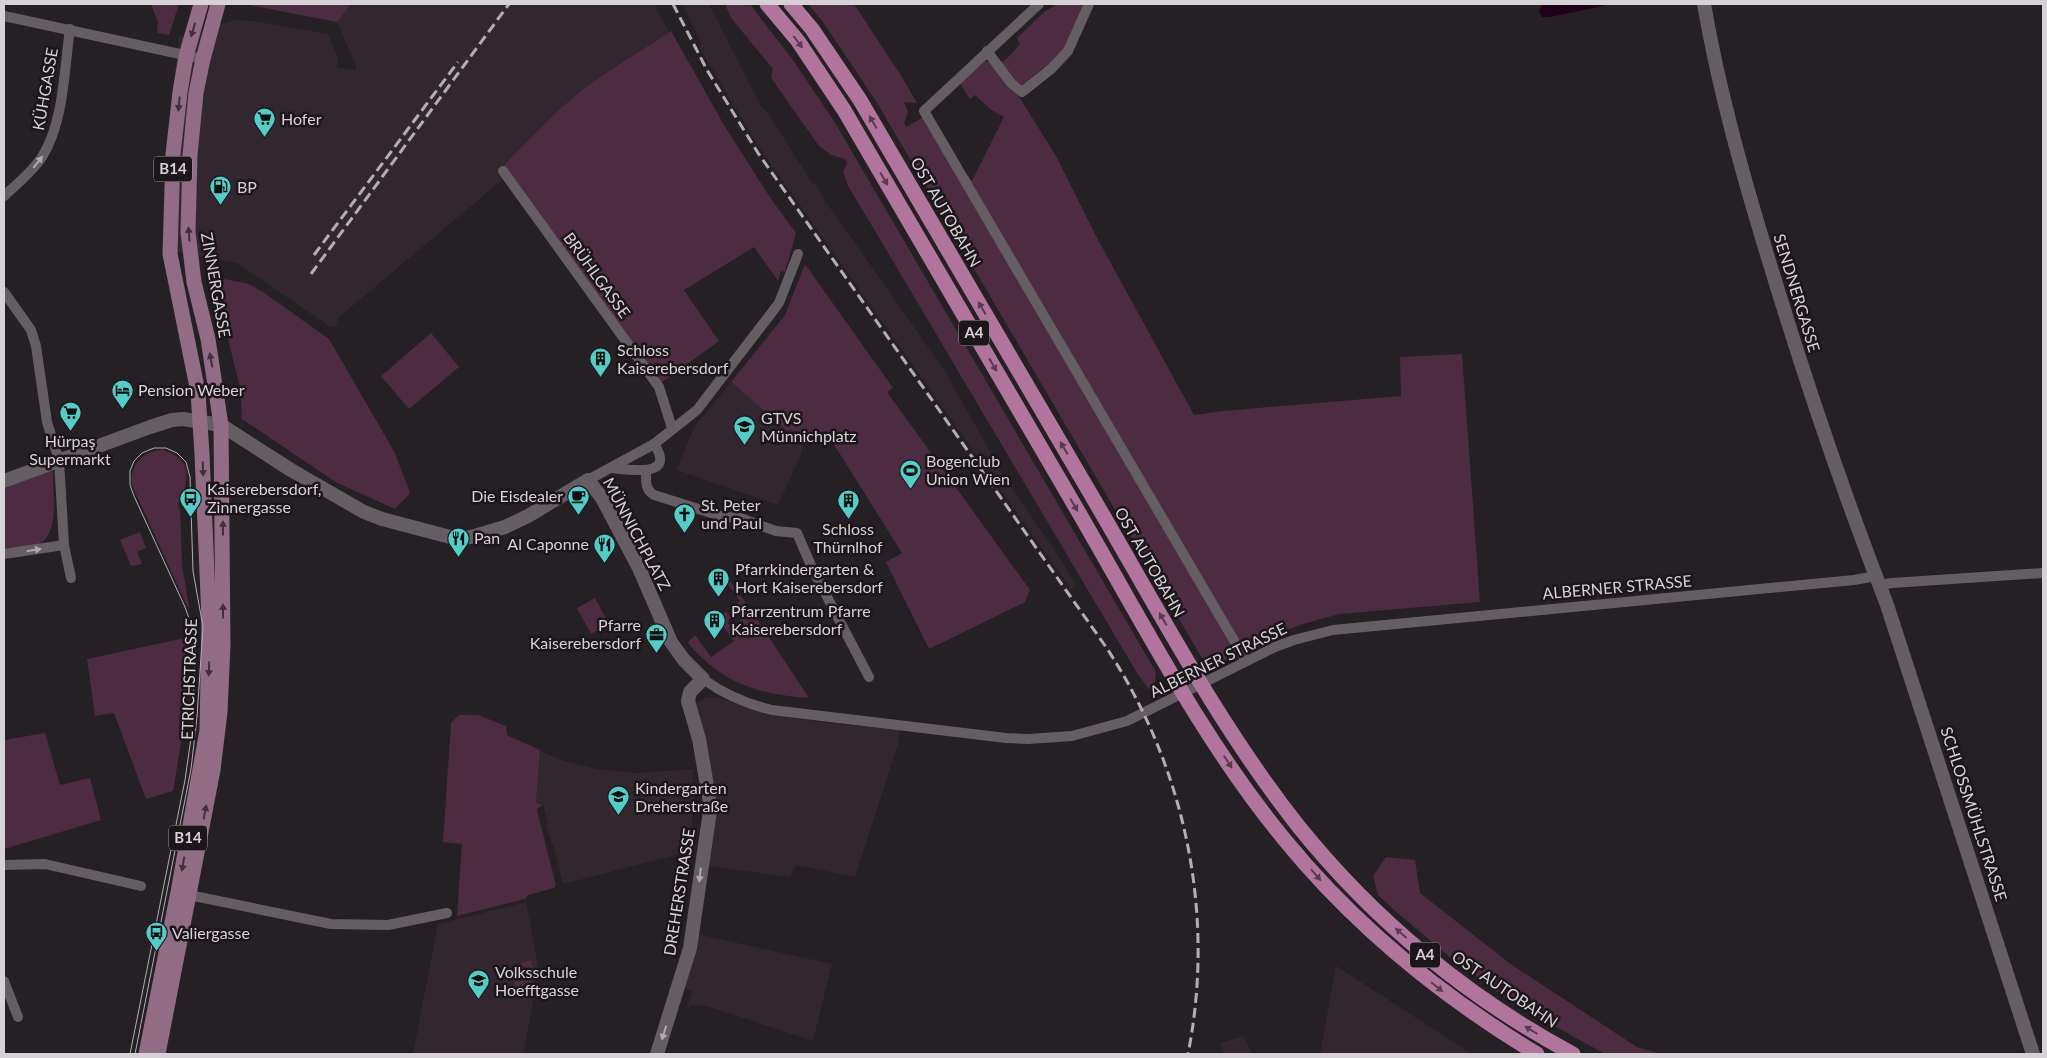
<svg xmlns="http://www.w3.org/2000/svg" width="2047" height="1058" font-family="Lato,sans-serif">
<style>
.built{fill:#32272e}
.green{fill:#4d2b41}
.water{fill:#200218}
.lines{fill:none;stroke-linecap:round;stroke-linejoin:round}
.street{stroke:#645d61;stroke-width:10}
.secondary{stroke:#645d61;stroke-width:14}
.primary{stroke:#926b84;stroke-width:15}
.highway{stroke:#b1749c;stroke-width:15}
.tram{stroke:#b2aeb1;stroke-width:1}
.rail{stroke:#b2aeb1;stroke-width:3;stroke-dasharray:10 5;stroke-linecap:butt}
.oneway{fill:#3f303a}
.oneway2{fill:#583c4e}
.oneway3{fill:#aea9ac}
.labels{text-anchor:middle;stroke-width:5;stroke-linejoin:round;paint-order:stroke}
.shield{fill:#1c161a;stroke:#9e9a9d;stroke-width:1}
.shield-label{font-size:15px;font-weight:bold;fill:#d6d2d5}
.street-label{font-size:16px;fill:#d6d2d5;stroke:#1c161a}
.poi-label{font-size:16px;fill:#d6d2d5;stroke:#1c161a;text-anchor:start}
</style>
<rect width="100%" height="100%" fill="#252023"/>
<g class="built">
<polygon points="351,4 655,4 669,33 613,68 544,124 497,172 502,180 338,318 336,327 329,326 237,263 166,250 167,144 179,37 235,20 254,21 328,34 338,58 337,68 355,70 357,69 337,22"/>
<polygon points="682,4 709,4 760,105 768,113 809,178 813,184 815,183 826,202 945,371 1003,475 1060,558 1076,586 1071,589 758,146 701,50 700,40"/>
<polygon points="731,382 786,430 808,432 799,459 778,505 677,470 694,427"/>
<polygon points="707,697 716,697 771,715 828,723 899,730 899,741 855,877 796,865 790,877 706,866 715,813 695,709 696,703"/>
<polygon points="540,751 564,761 597,769 637,773 693,769 692,851 563,884 554,848 545,825 548,824 543,804 536,803"/>
<polygon points="526,902 539,971 523,1054 413,1054 438,924"/>
<polygon points="697,934 832,964 813,1041 707,1006 691,1005 687,1007 692,992 683,986"/>
<polygon points="1336,966 1472,1054 1320,1054"/>
<polygon points="1243,1036 1253,1054 1224,1054 1221,1043"/>
</g>
<g class="green">
<polygon points="151,4 179,4 169,35 157,33 158,22"/>
<polygon points="243,4 351,4 337,22"/>
<polygon points="725,4 750,4 793,60 834,121 1156,672 1154,693 1149,689 1137,673 884,246 848,186 843,172 847,163 845,159 831,155 819,146 771,78 773,69 731,18"/>
<path d="M808,4H854L902,77L917,103L904,102L908,112L904,123L906,127L924,117L972,181L1004,117L991,110L975,95L970,99L960,83L985,61C1004,67 1008,57 1020,44L1017,38L1044,12L1057,4H1084L1064,49L1045,70L1043,68L1024,84L1018,95L1056,156L1096,236L1194,415L1223,411L1401,396L1400,357L1462,354L1480,602L1339,614L1303,624L1267,637L1210,672L876,101L823,22Z"/>
<path d="M671,31L724,125L771,199L796,233L785,272L781,271L778,281L754,247L684,290L719,341L661,383L503,166C528,140 553,114 581,91C610,69 641,51 671,31Z"/>
<polygon points="805,264 893,388 887,392 1030,590 1025,602 929,649 886,562 902,553 828,435 786,430 731,382 785,315"/>
<polygon points="225,279 249,284 263,292 329,339 395,453 410,493 395,509 337,483 242,419 240,387 215,287"/>
<polygon points="431,333 459,367 409,409 381,376"/>
<path d="M162,450C194,459 188,478 181,502H178V507L180,508L182,565L189,607L188,608L132,485C130,464 142,452 162,450Z"/>
<path d="M50,469L53,473C53,494 60,534 38,545C29,550 14,550 4,551V489Z"/>
<polygon points="140,532 146,548 137,552 142,564 131,566 120,540"/>
<path d="M722,570L749,607L809,698C759,695 722,683 689,644L688,642L695,635L711,657L734,641L717,618L726,611L730,616L728,624L739,626L741,615L733,614L729,609L740,601L722,576L709,584L707,578Z"/>
<polygon points="595,598 609,624 591,634 577,608"/>
<polygon points="185,638 187,707 173,791 146,799 114,713 95,716 87,659"/>
<polygon points="459,715 478,715 506,726 507,735 540,750 536,803 543,805 539,807 537,810 556,886 554,888 528,895 525,899 457,916 462,844 443,842 451,723"/>
<polygon points="45,733 60,785 90,778 101,820 4,849 4,740"/>
<polygon points="1386,857 1415,860 1420,893 1512,965 1637,1047 1661,1054 1605,1054 1511,1002 1452,959 1392,908 1378,895 1373,876"/>
<polygon points="531,960 533,973 528,1000 514,997 515,978 521,976 521,963"/>
</g>
<polygon class="water" points="1542,4 1613,4 1550,17 1542,17 1539,12"/>
<g class="lines">
<g class="street">
<polyline points="1039,4 924,111 1246,661"/>
<polyline points="4,16 203,59"/>
<polyline points="987,51 1011,83 1022,92 1051,69 1068,51 1089,4"/>
<polyline points="503,171 659,387 672,428"/>
<path d="M4,196C17,184 32,172 42,157C64,122 64,70 70,29"/>
<polyline points="4,292 31,330 36,346 47,422 59,460 64,545 71,578"/>
<path d="M612,468C630,470 677,478 654,444"/>
<path d="M646,471C646,481 645,490 654,495L724,517L740,518L776,531L797,533L813,570L869,677"/>
<polyline points="588,480 654,444 697,410 779,303 798,254"/>
<polyline points="4,554 64,545"/>
<polyline points="1880,585 1892,583 2043,573"/>
<path d="M703,679C725,695 746,704 772,710L1006,738L1028,739L1072,736L1127,721L1275,647L1294,640L1333,630L1854,580L1876,576"/>
<polyline points="4,865 45,864 141,886"/>
<polyline points="189,895 331,924 388,925 447,913"/>
<polyline points="4,981 18,1017"/>
</g>
<g class="secondary">
<path d="M1704,4C1719,91 1743,176 1769,261C1804,377 1843,492 1887,605L2033,1054"/>
<polyline points="4,481 150,427 172,420 183,419 221,425 291,470 364,512 382,519 454,538 471,537 505,527 528,516 588,480 602,498 639,568 671,642 684,660 703,679 690,692 688,701 699,739 710,803 710,811 690,948 657,1054"/>
</g>
<g class="primary">
<polyline points="146,1054 178,892 207,730 209,620 202,454 198,392 170,254 173,154 180,92 186,56 201,4"/>
<polyline points="158,1054 213,770 220,712 223,645 221,425 208,339 194,282 188,232 190,155 196,93 203,59 218,4"/>
</g>
<g class="highway">
<path d="M767,4L798,41L844,110C921,242 998,374 1075,506C1141,619 1201,738 1284,839C1355,926 1441,996 1537,1054"/>
<path d="M791,4L812,29L860,100C938,233 1015,365 1093,498C1158,609 1219,726 1299,827C1374,920 1468,998 1573,1054"/>
</g>
<polyline class="tram" points="130,1054 185,780 192,731 195,653 190,621 185,607 134,496 130,485 130,471 134,461 142,453 154,448 166,448 177,453 186,462 190,477 193,571 203,627 197,717 191,769 135,1054"/>
<g class="rail">
<path d="M673,4L707,70L758,153L1106,647C1185,767 1216,913 1188,1054"/>
<polyline points="314,255 458,62"/>
<polyline points="311,274 509,4"/>
</g>
</g>
<defs><path id="oneway-solid" d="M-6-.8H1V-3.2L6.5 0L1 3.2V.8H-6Z" transform="scale(1.25)"/></defs>
<g class="oneway">
<use href="#oneway-solid" transform="translate(193 30) rotate(106)"/>
<use href="#oneway-solid" transform="translate(179 104) rotate(96)"/>
<use href="#oneway-solid" transform="translate(189 234) rotate(-94)"/>
<use href="#oneway-solid" transform="translate(211 360) rotate(-100)"/>
<use href="#oneway-solid" transform="translate(203 469) rotate(88)"/>
<use href="#oneway-solid" transform="translate(223 528) rotate(-90)"/>
<use href="#oneway-solid" transform="translate(223 611) rotate(-90)"/>
<use href="#oneway-solid" transform="translate(209 669) rotate(92)"/>
<use href="#oneway-solid" transform="translate(205 812) rotate(-79)"/>
<use href="#oneway-solid" transform="translate(183 864) rotate(100)"/>
</g>
<g class="oneway2">
<use href="#oneway-solid" transform="translate(798 42) rotate(53)"/>
<use href="#oneway-solid" transform="translate(873 122) rotate(-120)"/>
<use href="#oneway-solid" transform="translate(884 179) rotate(60)"/>
<use href="#oneway-solid" transform="translate(982 308) rotate(-120)"/>
<use href="#oneway-solid" transform="translate(993 365) rotate(60)"/>
<use href="#oneway-solid" transform="translate(1064 448) rotate(-120)"/>
<use href="#oneway-solid" transform="translate(1074 505) rotate(60)"/>
<use href="#oneway-solid" transform="translate(1163 619) rotate(-120)"/>
<use href="#oneway-solid" transform="translate(1228 762) rotate(57)"/>
<use href="#oneway-solid" transform="translate(1316 875) rotate(49)"/>
<use href="#oneway-solid" transform="translate(1401 933) rotate(-139)"/>
<use href="#oneway-solid" transform="translate(1437 987) rotate(39)"/>
<use href="#oneway-solid" transform="translate(1531 1030) rotate(-148)"/>
</g>
<g class="oneway3">
<use href="#oneway-solid" transform="translate(38 162) rotate(-52)"/>
<use href="#oneway-solid" transform="translate(34 550) rotate(-9)"/>
<use href="#oneway-solid" transform="translate(700 875) rotate(97)"/>
<use href="#oneway-solid" transform="translate(664 1033) rotate(107)"/>
</g>
<defs>
<symbol id="supermarket-pin" viewBox="-11 -11 22 30"><path d="M0 17L-7.5 6A9.5 9.5 0 1 1 7.5 6Z" fill="#54cdc8" stroke="#1c161a"/><path d="M-6-5.5h2.5l.6 2H6L4.5 2H-2.5L-4.4-4H-6ZM-1.5 3.2a1.3 1.3 0 1 0 .1 0ZM3 3.2a1.3 1.3 0 1 0 .1 0Z" fill="#111"/></symbol>
<symbol id="fuel-pin" viewBox="-11 -11 22 30"><path d="M0 17L-7.5 6A9.5 9.5 0 1 1 7.5 6Z" fill="#54cdc8" stroke="#1c161a"/><path d="M-5.5-6h7V0h2V4h1.3V-2.5L3-4.5l.8-.8L6-3V5H2.5V1h-1V6h-7ZM-4.2-4.7v3.2H.2V-4.7Z" fill="#111"/></symbol>
<symbol id="building-pin" viewBox="-11 -11 22 30"><path d="M0 17L-7.5 6A9.5 9.5 0 1 1 7.5 6Z" fill="#54cdc8" stroke="#1c161a"/><path d="M-4-6H4V6H1V3H-1V6H-4ZM-2.5-4.3h1.7v1.8h-1.7ZM.8-4.3h1.7v1.8H.8ZM-2.5-1h1.7V.8h-1.7ZM.8-1h1.7V.8H.8Z" fill="#111"/></symbol>
<symbol id="hotel-pin" viewBox="-11 -11 22 30"><path d="M0 17L-7.5 6A9.5 9.5 0 1 1 7.5 6Z" fill="#54cdc8" stroke="#1c161a"/><path d="M-6-4.5h1.5V1H6V5H4.5V3h-9V5H-6ZM-4 0a1.8 1.8 0 1 1 3.6 0ZM.5 0V-2.5h3Q6-2.5 6 0Z" fill="#111"/></symbol>
<symbol id="school-pin" viewBox="-11 -11 22 30"><path d="M0 17L-7.5 6A9.5 9.5 0 1 1 7.5 6Z" fill="#54cdc8" stroke="#1c161a"/><path d="M0-5L7-2L0 1L-7-2ZM-4 1L0 2.5L4 1V4Q0 6-4 4Z" fill="#111"/></symbol>
<symbol id="stadium-pin" viewBox="-11 -11 22 30"><path d="M0 17L-7.5 6A9.5 9.5 0 1 1 7.5 6Z" fill="#54cdc8" stroke="#1c161a"/><path d="M0-5a6.5 5 0 1 0 0 10a6.5 5 0 1 0 0-10ZM-3.5-1.8h7v3.6h-7Z" fill="#111"/></symbol>
<symbol id="cafe-pin" viewBox="-11 -11 22 30"><path d="M0 17L-7.5 6A9.5 9.5 0 1 1 7.5 6Z" fill="#54cdc8" stroke="#1c161a"/><path d="M-5.5-4.5H6V0H3Q3 3.5 0 3.5H-2.5Q-5.5 3.5-5.5 0ZM3-3.2v2h1.7v-2ZM-6 4.5H4V6H-6Z" fill="#111"/></symbol>
<symbol id="bus-pin" viewBox="-11 -11 22 30"><path d="M0 17L-7.5 6A9.5 9.5 0 1 1 7.5 6Z" fill="#54cdc8" stroke="#1c161a"/><path d="M-5-6H5V4H4V6H2V4H-2V6H-4V4H-5ZM-3.5-4V0h7V-4ZM-3.5 1.2v1.5H-2V1.2ZM2 1.2v1.5H3.5V1.2Z" fill="#111"/></symbol>
<symbol id="church-pin" viewBox="-11 -11 22 30"><path d="M0 17L-7.5 6A9.5 9.5 0 1 1 7.5 6Z" fill="#54cdc8" stroke="#1c161a"/><path d="M-1.2-6h2.4v3.5h3.3v2.4h-3.3V6h-2.4V-.1h-3.3v-2.4h3.3Z" fill="#111"/></symbol>
<symbol id="restaurant-pin" viewBox="-11 -11 22 30"><path d="M0 17L-7.5 6A9.5 9.5 0 1 1 7.5 6Z" fill="#54cdc8" stroke="#1c161a"/><path d="M-5-6h1v4h1v-4h1v4h1v-4h1v5L-1.5 .5V6h-2V.5L-5-1ZM5-6V6H3V1.5H1.5Q1.5-4 5-6Z" fill="#111"/></symbol>
<symbol id="office-pin" viewBox="-11 -11 22 30"><path d="M0 17L-7.5 6A9.5 9.5 0 1 1 7.5 6Z" fill="#54cdc8" stroke="#1c161a"/><path d="M-6-3h4V-5.5h4V-3h4V5H-6ZM-1-4.5V-3h2v-1.5ZM-6 0V1H6V0Z" fill="#111"/></symbol>
</defs>
<g fill-rule="evenodd">
<use href="#supermarket-pin" x="252" y="106" width="25" height="34"/>
<use href="#fuel-pin" x="208" y="174" width="25" height="34"/>
<use href="#building-pin" x="588" y="346" width="25" height="34"/>
<use href="#hotel-pin" x="110" y="378" width="25" height="34"/>
<use href="#supermarket-pin" x="58" y="400" width="25" height="34"/>
<use href="#school-pin" x="732" y="414" width="25" height="34"/>
<use href="#stadium-pin" x="898" y="458" width="25" height="34"/>
<use href="#cafe-pin" x="566" y="484" width="25" height="34"/>
<use href="#bus-pin" x="178" y="486" width="25" height="34"/>
<use href="#building-pin" x="836" y="488" width="25" height="34"/>
<use href="#church-pin" x="672" y="502" width="25" height="34"/>
<use href="#restaurant-pin" x="446" y="526" width="25" height="34"/>
<use href="#restaurant-pin" x="592" y="532" width="25" height="34"/>
<use href="#building-pin" x="706" y="566" width="25" height="34"/>
<use href="#building-pin" x="702" y="608" width="25" height="34"/>
<use href="#office-pin" x="644" y="622" width="25" height="34"/>
<use href="#school-pin" x="606" y="784" width="25" height="34"/>
<use href="#bus-pin" x="144" y="920" width="25" height="34"/>
<use href="#school-pin" x="466" y="968" width="25" height="34"/>
</g>
<g class="labels">
<g class="shield">
<rect x="154" y="156.5" width="38" height="25" rx="4"/>
<rect x="959" y="320.5" width="30" height="25" rx="4"/>
<rect x="169" y="825.5" width="38" height="25" rx="4"/>
<rect x="1410" y="942.5" width="30" height="25" rx="4"/>
</g>
<g class="shield-label">
<text x="173" y="174">B14</text>
<text x="974" y="338">A4</text>
<text x="188" y="843">B14</text>
<text x="1425" y="960">A4</text>
</g>
<g class="street-label">
<text transform="translate(45 89) rotate(-80)" y="6">KÜHGASSE</text>
<text transform="translate(946 212) rotate(60)" y="6">OST AUTOBAHN</text>
<text transform="translate(597 275) rotate(54)" y="6">BRÜHLGASSE</text>
<text transform="translate(216 285) rotate(80)" y="6">ZINNERGASSE</text>
<text transform="translate(1797 293) rotate(73)" y="6">SENDNERGASSE</text>
<text transform="translate(637 534) rotate(62)" y="6">MÜNNICHPLATZ</text>
<text transform="translate(1150 562) rotate(60)" y="6">OST AUTOBAHN</text>
<text transform="translate(1617 587) rotate(-5)" y="6">ALBERNER STRASSE</text>
<text transform="translate(1218 660) rotate(-26)" y="6">ALBERNER STRASSE</text>
<text transform="translate(189 679) rotate(-88)" y="6">ETRICHSTRASSE</text>
<text transform="translate(1974 814) rotate(72)" y="6">SCHLOSSMÜHLSTRASSE</text>
<text transform="translate(679 892) rotate(-81)" y="6">DREHERSTRASSE</text>
<text transform="translate(1505 989) rotate(34)" y="6">OST AUTOBAHN</text>
</g>
<g class="poi-label">
<text x="281" y="125">Hofer</text>
<text x="237" y="193">BP</text>
<text x="617" y="356">Schloss<tspan x="617" dy="18">Kaiserebersdorf</tspan></text>
<text x="138" y="396">Pension Weber</text>
<text x="761" y="424">GTVS<tspan x="761" dy="18">Münnichplatz</tspan></text>
<text x="70" y="447" text-anchor="middle">Hürpaş<tspan x="70" dy="18">Supermarkt</tspan></text>
<text x="926" y="467">Bogenclub<tspan x="926" dy="18">Union Wien</tspan></text>
<text x="207" y="495">Kaiserebersdorf,<tspan x="207" dy="18">Zinnergasse</tspan></text>
<text x="563" y="502" text-anchor="end">Die Eisdealer</text>
<text x="701" y="511">St. Peter<tspan x="701" dy="18">und Paul</tspan></text>
<text x="848" y="535" text-anchor="middle">Schloss<tspan x="848" dy="18">Thürnlhof</tspan></text>
<text x="474" y="544">Pan</text>
<text x="589" y="550" text-anchor="end">Al Caponne</text>
<text x="735" y="575">Pfarrkindergarten &amp;<tspan x="735" dy="18">Hort Kaiserebersdorf</tspan></text>
<text x="731" y="617">Pfarrzentrum Pfarre<tspan x="731" dy="18">Kaiserebersdorf</tspan></text>
<text x="641" y="631" text-anchor="end">Pfarre<tspan x="641" dy="18">Kaiserebersdorf</tspan></text>
<text x="635" y="794">Kindergarten<tspan x="635" dy="18">Dreherstraße</tspan></text>
<text x="172" y="939">Valiergasse</text>
<text x="495" y="978">Volksschule<tspan x="495" dy="18">Hoefftgasse</tspan></text>
</g>
</g>
<rect width="2047" height="1058" fill="none" stroke="#d6d2d5" stroke-width="10"/>
</svg>
